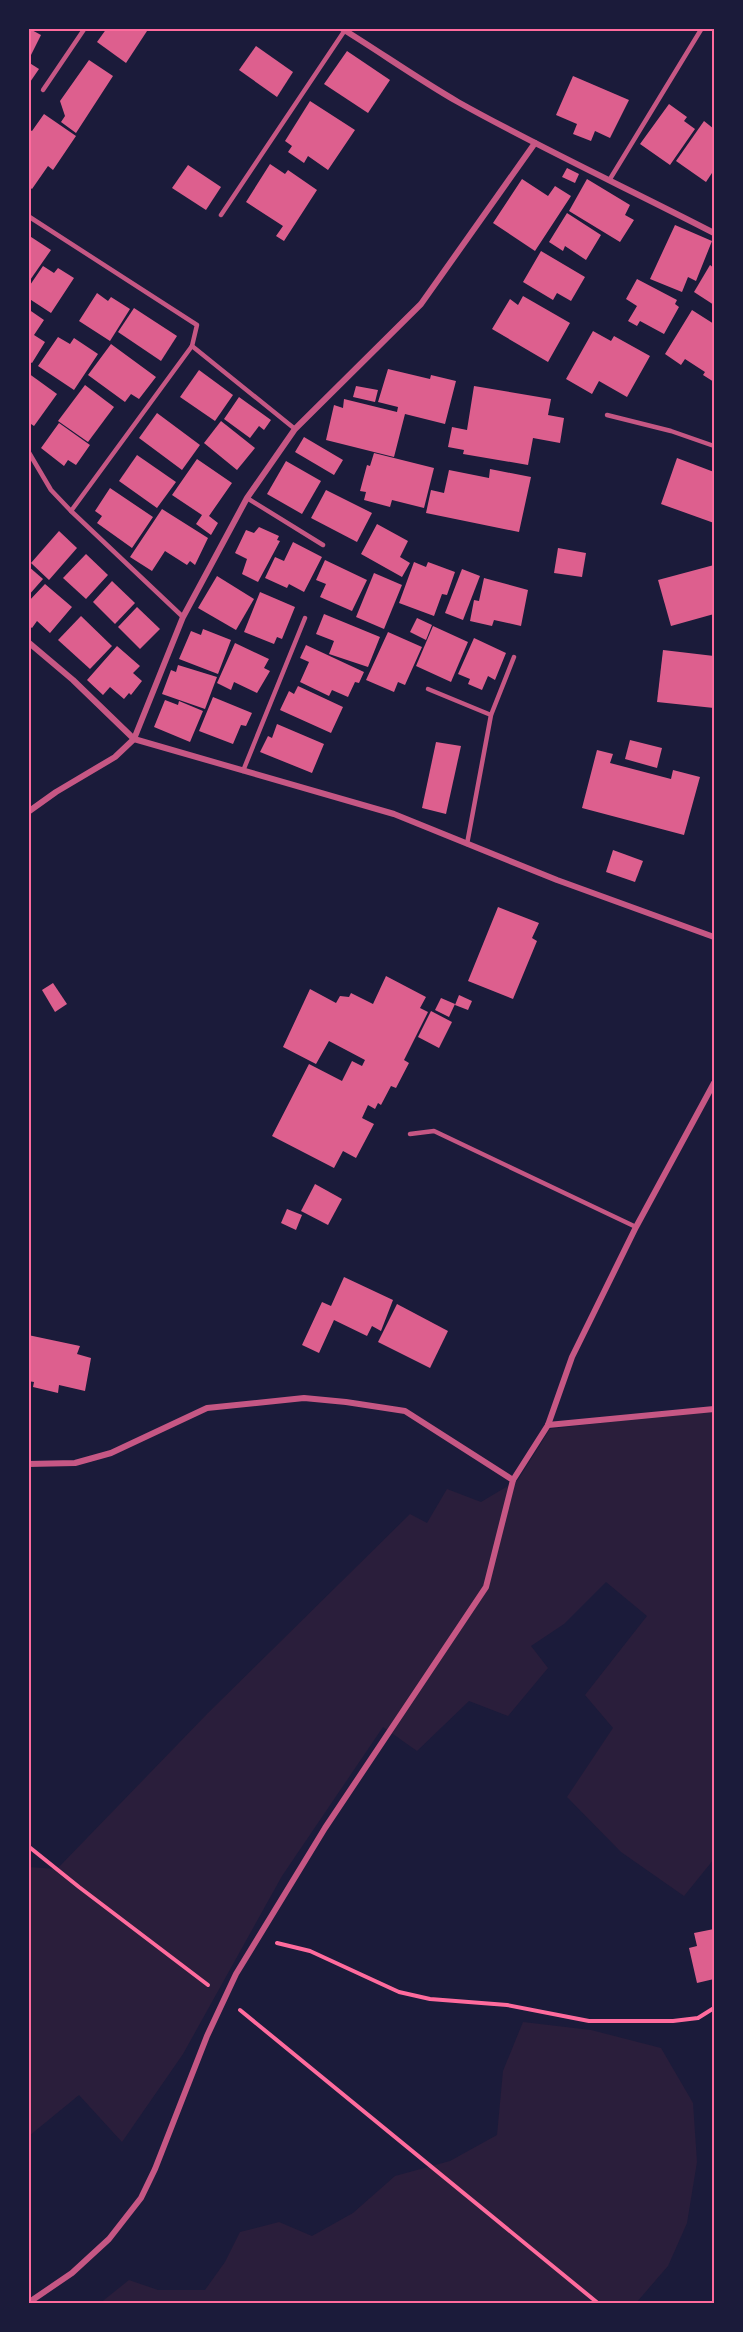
<svg xmlns="http://www.w3.org/2000/svg" width="743" height="2332" font-family="'Source Sans 3',sans-serif">
<style>
.green{fill:#2a1e3b}
.building{fill:#dd5f8e}
.lines{fill:none;stroke-linecap:round;stroke-linejoin:round}
.path{stroke:#ff6b9d;stroke-width:4}
.service{stroke:#c65784;stroke-width:4.5}
.minor{stroke:#c65784;stroke-width:6}
.neatline{fill:none;stroke:#ff6b9d;stroke-width:2}
</style>
<rect width="100%" height="100%" fill="#1b1b3a"/>
<g class="green">
<polygon points="714,1410 714,1859 684,1896 621,1852 567,1797 613,1728 585,1695 647,1616 606,1582 564,1624 531,1646 548,1668 508,1716 469,1701 417,1751 383,1727 282,1876 183,2054 122,2142 79,2095 29,2136 29,1867 57,1869 208,1713 410,1514 427,1523 447,1489 481,1502 518,1480 550,1429"/>
<polygon points="523,2022 591,2030 661,2048 693,2103 697,2162 687,2223 668,2266 636,2303 99,2304 129,2280 158,2290 205,2290 225,2262 240,2232 279,2222 312,2236 353,2213 395,2176 450,2161 497,2135 503,2071"/>
</g>
<g class="building">
<polygon points="28,28 41,35 28,61"/>
<polygon points="107,28 149,28 126,63 97,42"/>
<polygon points="256,46 293,72 277,97 239,70"/>
<polygon points="347,51 390,80 368,113 324,84"/>
<polygon points="89,60 113,76 76,133 61,122 65,116 60,101"/>
<polygon points="28,62 39,69 28,85"/>
<polygon points="573,76 629,100 610,138 595,131 591,141 573,134 577,124 556,115"/>
<polygon points="310,101 355,130 328,170 308,156 304,163 288,152 292,146 285,141"/>
<polygon points="669,104 687,117 684,121 695,129 670,165 640,144"/>
<polygon points="44,114 76,136 53,170 48,166 32,189 28,186 28,129 32,131"/>
<polygon points="704,121 714,129 714,170 706,182 676,161"/>
<polygon points="270,164 285,174 288,170 317,190 284,241 276,236 283,226 246,202"/>
<polygon points="188,165 221,187 206,210 172,188"/>
<polygon points="567,168 579,174 575,183 562,177"/>
<polygon points="522,179 548,196 555,186 571,196 535,251 493,223"/>
<polygon points="587,179 630,205 625,215 634,220 620,242 569,211"/>
<polygon points="567,213 601,235 586,260 565,246 563,251 549,242"/>
<polygon points="675,225 712,241 696,281 688,277 682,292 650,279"/>
<polygon points="28,235 51,250 28,283"/>
<polygon points="541,251 585,277 571,301 557,293 553,300 523,282"/>
<polygon points="710,265 714,268 714,305 694,292"/>
<polygon points="43,266 54,273 58,268 74,278 51,313 28,298 28,288"/>
<polygon points="637,279 677,300 675,304 679,307 664,334 640,321 637,326 628,321 637,306 626,299"/>
<polygon points="97,293 108,301 111,297 130,309 110,341 79,321"/>
<polygon points="523,296 570,323 548,362 492,329 510,299 518,305"/>
<polygon points="134,308 177,336 161,361 118,332"/>
<polygon points="28,309 44,320 34,335 45,342 32,363 28,361"/>
<polygon points="692,310 714,324 714,382 703,375 705,372 685,359 681,365 665,354"/>
<polygon points="593,331 611,341 614,336 650,356 627,397 599,381 592,394 566,379"/>
<polygon points="58,337 70,344 74,338 98,354 74,390 38,366"/>
<polygon points="111,344 156,377 139,399 131,394 125,402 88,375"/>
<polygon points="388,369 430,379 431,375 456,381 445,424 405,414 394,457 326,440 334,405 343,408 344,399 397,412 398,407 378,402"/>
<polygon points="199,370 233,395 215,421 180,397"/>
<polygon points="28,373 57,394 34,426 28,422"/>
<polygon points="85,385 114,407 88,442 58,421"/>
<polygon points="356,386 378,390 375,402 353,397"/>
<polygon points="474,386 551,399 548,415 564,418 560,443 533,438 528,465 463,454 464,450 448,447 452,427 467,430"/>
<polygon points="239,397 271,420 264,430 259,426 250,438 224,419"/>
<polygon points="157,413 200,445 182,470 139,438"/>
<polygon points="221,421 255,448 237,470 204,443"/>
<polygon points="59,423 90,445 76,465 68,460 64,466 41,448"/>
<polygon points="304,437 343,460 334,475 295,452"/>
<polygon points="374,453 434,468 424,508 392,500 390,507 364,500 366,492 360,491 367,465 370,466"/>
<polygon points="137,455 176,482 157,508 119,481"/>
<polygon points="677,458 714,472 714,523 661,504"/>
<polygon points="197,459 232,483 209,516 218,523 211,535 196,524 202,515 172,495"/>
<polygon points="286,461 321,481 302,514 267,494"/>
<polygon points="490,469 531,477 519,532 426,513 431,490 444,493 449,470 489,478"/>
<polygon points="110,488 153,517 132,548 97,523 102,516 95,511"/>
<polygon points="326,490 372,513 357,542 311,518"/>
<polygon points="162,509 208,538 195,565 190,561 187,565 165,551 152,571 130,557"/>
<polygon points="377,524 408,541 400,557 410,563 402,577 361,554"/>
<polygon points="259,527 279,536 277,540 280,541 258,582 242,574 247,559 235,553 246,530 254,533"/>
<polygon points="59,531 77,548 49,580 31,563"/>
<polygon points="293,542 322,557 304,592 289,584 287,588 265,578 275,557 284,561"/>
<polygon points="558,548 586,553 582,577 554,573"/>
<polygon points="86,554 108,575 86,599 63,578"/>
<polygon points="325,560 367,580 352,611 320,597 326,584 316,580"/>
<polygon points="414,562 426,567 428,562 455,572 447,595 442,594 434,616 399,603"/>
<polygon points="714,565 714,614 671,626 658,580"/>
<polygon points="28,566 43,579 28,596"/>
<polygon points="462,569 480,576 463,620 445,613"/>
<polygon points="374,573 402,585 384,629 356,617"/>
<polygon points="217,576 254,599 236,630 198,608"/>
<polygon points="484,578 528,590 521,626 494,620 492,626 470,621 474,600 479,601"/>
<polygon points="112,581 135,603 115,624 93,602"/>
<polygon points="45,584 72,607 50,633 37,621 32,628 28,625 28,602"/>
<polygon points="260,592 295,607 282,639 277,637 274,644 244,632"/>
<polygon points="137,607 160,629 140,649 118,627"/>
<polygon points="324,614 380,637 368,667 329,654 334,641 316,634"/>
<polygon points="81,616 112,646 90,669 58,640"/>
<polygon points="417,618 432,625 426,640 410,632"/>
<polygon points="433,626 468,642 451,682 416,666"/>
<polygon points="203,629 231,640 218,674 179,659 191,631 201,635"/>
<polygon points="388,632 422,647 405,685 398,682 394,692 366,680"/>
<polygon points="474,638 506,653 495,680 488,676 482,690 468,684 470,679 458,674"/>
<polygon points="235,643 269,659 264,668 270,671 257,693 234,682 231,690 217,683"/>
<polygon points="306,645 364,672 359,683 355,682 348,697 332,690 329,696 300,682 309,662 300,658"/>
<polygon points="117,646 140,666 133,673 142,681 131,695 129,693 124,699 110,687 103,695 87,680"/>
<polygon points="663,650 714,656 714,708 657,702"/>
<polygon points="178,665 217,677 205,709 162,694 171,670 176,672"/>
<polygon points="298,686 343,707 331,733 280,710 289,691 294,694"/>
<polygon points="213,697 252,713 246,726 241,725 233,744 199,731"/>
<polygon points="165,700 178,705 179,701 203,711 190,742 154,727"/>
<polygon points="277,724 324,744 312,773 260,752 268,736 272,738"/>
<polygon points="630,740 662,748 657,768 625,759"/>
<polygon points="436,742 461,746 446,814 422,808"/>
<polygon points="597,750 613,754 610,763 671,779 673,770 700,777 684,835 582,808"/>
<polygon points="613,850 643,861 635,882 606,872"/>
<polygon points="498,907 539,923 532,938 537,941 513,999 468,981"/>
<polygon points="386,976 426,997 420,1008 428,1012 404,1060 409,1063 396,1088 391,1086 381,1105 378,1103 375,1109 368,1105 362,1118 374,1124 356,1158 343,1151 334,1168 272,1136 309,1064 342,1081 352,1061 362,1066 365,1060 329,1041 316,1064 283,1047 310,989 336,1003 340,996 349,997 351,993 373,1004"/>
<polygon points="53,983 67,1004 55,1012 42,990"/>
<polygon points="459,995 472,1001 468,1010 455,1005"/>
<polygon points="441,998 455,1004 449,1017 435,1010"/>
<polygon points="431,1011 452,1022 439,1048 418,1037"/>
<polygon points="315,1184 342,1199 328,1225 301,1211"/>
<polygon points="287,1209 302,1215 296,1230 281,1223"/>
<polygon points="344,1277 393,1300 381,1331 372,1326 367,1336 334,1320 319,1353 302,1345 322,1302 331,1306"/>
<polygon points="397,1304 448,1331 430,1368 378,1342"/>
<polygon points="28,1335 80,1346 77,1354 91,1358 85,1391 59,1385 58,1393 33,1387 34,1382 28,1381"/>
<polygon points="714,1929 714,1979 697,1983 689,1948 697,1946 694,1933"/>
</g>
<g class="lines">
<g class="path">
<polyline points="28,1846 79,1887 208,1985"/>
<polyline points="277,1943 310,1951 399,1992 430,1999 507,2005 589,2021 673,2021 698,2018 714,2008"/>
<polyline points="240,2010 599,2304"/>
</g>
<g class="service">
<polyline points="43,90 85,28"/>
<polyline points="610,179 702,28"/>
<polyline points="221,215 345,30"/>
<polyline points="28,216 197,325 192,346 71,511 183,617"/>
<polyline points="192,346 295,429"/>
<polyline points="607,415 671,431 714,446"/>
<polyline points="28,451 51,490 71,511"/>
<polyline points="247,498 323,545"/>
<polyline points="428,689 491,715"/>
<polyline points="243,771 305,618"/>
<polyline points="467,844 491,715 514,657"/>
<polyline points="410,1134 434,1131 636,1227"/>
</g>
<g class="minor">
<path d="M341,28C380,52 418,79 458,102C542,149 629,189 714,233"/>
<polyline points="28,642 73,680 134,739 394,814 557,880 714,937"/>
<polyline points="28,812 56,792 115,757 134,739 183,617 247,498 295,429 421,304 535,143"/>
<polyline points="548,1425 714,1409"/>
<polyline points="28,1464 75,1463 111,1453 207,1408 304,1398 346,1402 405,1411 513,1480"/>
<polyline points="28,2303 72,2273 109,2239 141,2198 155,2169 207,2036 236,1974 325,1828 486,1587 513,1480 548,1425 572,1357 636,1227 714,1083"/>
</g>
</g>
<rect width="743" height="2332" fill="none" stroke="#1b1b3a" stroke-width="60"/>
<rect x="30" y="30" width="683" height="2272" class="neatline"/>
</svg>
